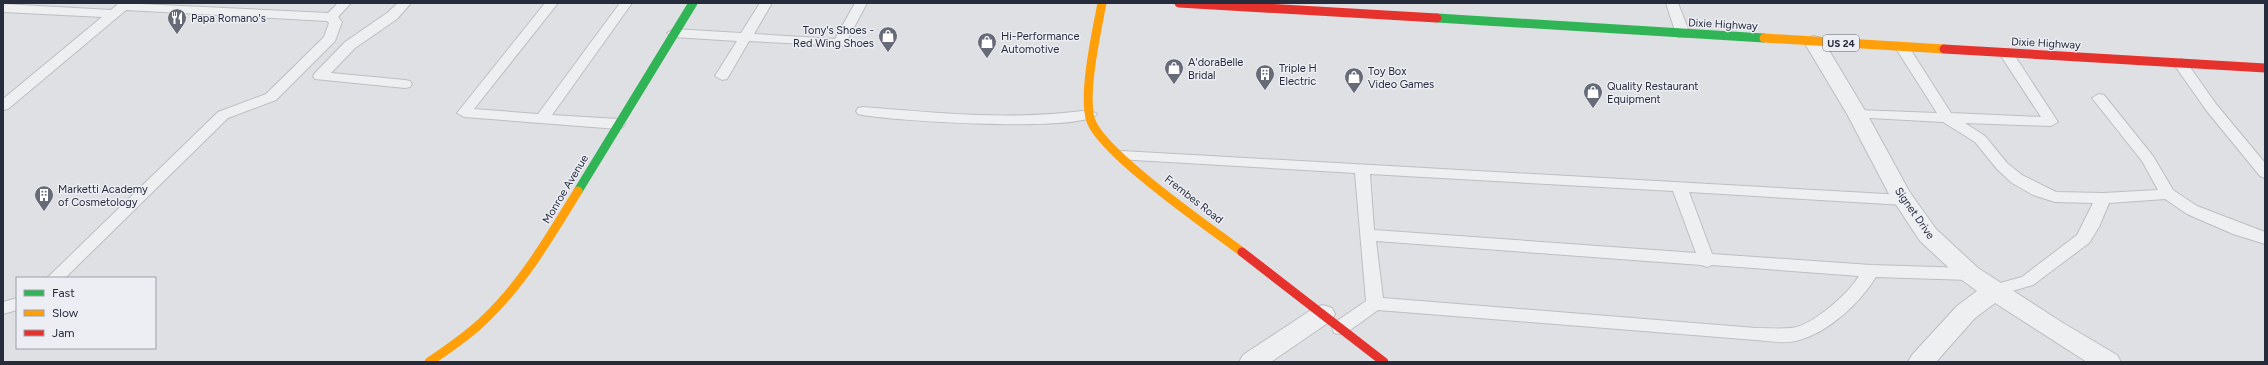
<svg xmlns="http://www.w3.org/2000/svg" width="2268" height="365" font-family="Figtree,sans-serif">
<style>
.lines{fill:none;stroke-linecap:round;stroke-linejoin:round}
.lane-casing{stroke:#bdbec2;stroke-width:2}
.street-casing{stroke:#bdbec2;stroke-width:2}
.lane{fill:#eeeff1;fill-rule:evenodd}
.street{fill:#eeeff1;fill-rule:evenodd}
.fast{stroke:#30b455;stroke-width:9}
.slow{stroke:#ff9f0a;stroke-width:9}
.jam{stroke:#e5322d;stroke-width:9}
.labels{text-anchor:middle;stroke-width:3;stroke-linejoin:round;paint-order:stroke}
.shield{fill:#eceef4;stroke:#626673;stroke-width:1}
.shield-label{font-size:10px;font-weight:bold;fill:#272c3c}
.poi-label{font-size:11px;fill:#272c3c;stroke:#eceef4;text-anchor:start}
.street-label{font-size:11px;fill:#272c3c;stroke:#eceef4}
</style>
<rect width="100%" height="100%" fill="#dfe0e4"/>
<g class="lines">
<defs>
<g id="lane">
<polygon points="119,3 328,13 338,3 351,3 338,17 342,22 335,41 276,100 228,118 65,278 47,278 218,112 266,94 324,37 329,23 327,21 126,10 8,109 3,110 3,99 102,17 3,12 3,4 111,10"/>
<polygon points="398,3 411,3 397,19 355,48 331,73 405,80 410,81 412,84 410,87 405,88 315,79 313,76 315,73 345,42 387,13"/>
<polygon points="545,3 558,3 474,109 538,114 620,3 632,3 552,115 618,119 623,121 625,124 623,127 618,129 464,117 457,113"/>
<polygon points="760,3 772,3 754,34 835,39 855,3 867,3 844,46 749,41 727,79 722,80 715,76 737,41 674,37 667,33 674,29 741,33"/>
<polygon points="1666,3 1678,3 1690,34 1688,37 1678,37 1676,34"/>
<polygon points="1902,43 1907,44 1951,113 2041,117 1999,53 2006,49 2011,50 2058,122 2051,126 1965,123 1985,136 2007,163 2022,175 2056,192 2103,193 2158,190 2142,161 2092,98 2099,94 2104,95 2153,156 2173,190 2197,206 2265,232 2265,244 2233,234 2187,214 2165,199 2109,203 2099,227 2089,243 2033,285 1995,296 1989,294 1987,290 1989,286 2022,277 2077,235 2093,203 2055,202 2033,195 2012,183 1997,169 1975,142 1943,122 1852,117 1850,114 1852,111 1857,110 1937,113 1895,47"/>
<polygon points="2180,59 2185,60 2216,104 2265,163 2265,178 2260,176 2206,110 2173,63"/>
<path d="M863,107C941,113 1012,121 1090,110L1097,114C1084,133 886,121 858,114L856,111L858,108Z"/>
<path d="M1122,151L1904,195L1909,196L1912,200L1909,204L1904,205L1689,192L1712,254L1871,265L1970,268L1976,270L1978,274L1976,278L1970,280L1876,277C1859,304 1828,333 1796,341C1784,344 1768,341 1756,340L1378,310L1346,333L1340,334L1334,333L1332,328L1334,323L1366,301L1355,173L1117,159L1115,156L1117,153ZM1370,174L1673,191L1696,253L1374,230ZM1376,241L1701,265L1707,267L1712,265L1859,276C1849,293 1811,327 1791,328C1779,329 1767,328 1756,328L1383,298Z"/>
<polygon points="17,298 17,310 3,314 3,302"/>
</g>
<g id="street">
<polygon points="1814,36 1821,38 1824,42 1867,114 1909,191 1936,229 1978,268 2063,323 2117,355 2121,362 2087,362 1995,303 1975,318 1936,362 1908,362 1912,355 1957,306 1977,291 1962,280 1920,241 1889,194 1847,114 1804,42 1807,38"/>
<polygon points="1323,305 1332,308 1335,314 1332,320 1271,362 1239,362 1243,355 1314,308"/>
</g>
</defs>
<use href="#lane" class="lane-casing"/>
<use href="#street" class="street-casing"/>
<use href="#lane" class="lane"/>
<use href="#street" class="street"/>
<g class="fast">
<polyline points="1437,18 1764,38"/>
<polyline points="578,191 693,3"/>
</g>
<g class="slow">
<path d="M1102,3C1097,30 1082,96 1091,121C1103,154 1210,228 1242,252"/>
<polyline points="1764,38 1944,49"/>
<path d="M429,362C448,349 468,336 485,319C523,283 551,235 578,191"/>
</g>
<g class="jam">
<polyline points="1179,3 1437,18"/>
<polyline points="1944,49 2265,68"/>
<polyline points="1242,252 1384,362"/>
</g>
</g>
<defs>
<symbol id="restaurant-pin" viewBox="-11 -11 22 30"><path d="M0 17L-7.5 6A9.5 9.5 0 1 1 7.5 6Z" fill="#676b77" stroke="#eceef4"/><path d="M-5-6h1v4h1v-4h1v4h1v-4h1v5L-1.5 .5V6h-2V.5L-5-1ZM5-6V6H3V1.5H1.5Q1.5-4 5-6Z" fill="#fff"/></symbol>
<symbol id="shop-pin" viewBox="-11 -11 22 30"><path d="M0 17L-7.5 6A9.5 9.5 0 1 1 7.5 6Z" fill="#676b77" stroke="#eceef4"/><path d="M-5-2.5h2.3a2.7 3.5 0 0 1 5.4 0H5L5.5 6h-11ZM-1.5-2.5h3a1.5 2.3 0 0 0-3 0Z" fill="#fff"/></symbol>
<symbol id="building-pin" viewBox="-11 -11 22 30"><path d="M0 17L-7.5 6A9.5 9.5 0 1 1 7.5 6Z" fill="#676b77" stroke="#eceef4"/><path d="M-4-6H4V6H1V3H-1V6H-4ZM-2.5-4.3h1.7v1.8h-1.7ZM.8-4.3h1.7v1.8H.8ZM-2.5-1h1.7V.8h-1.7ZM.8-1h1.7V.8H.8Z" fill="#fff"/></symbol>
</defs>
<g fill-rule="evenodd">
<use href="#restaurant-pin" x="166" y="7" width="22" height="30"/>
<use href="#shop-pin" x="877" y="25" width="22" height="30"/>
<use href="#shop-pin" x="976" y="31" width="22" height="30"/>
<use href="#shop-pin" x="1163" y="57" width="22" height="30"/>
<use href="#building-pin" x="1254" y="63" width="22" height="30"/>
<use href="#shop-pin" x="1343" y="66" width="22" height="30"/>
<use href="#shop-pin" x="1582" y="81" width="22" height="30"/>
<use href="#building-pin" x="33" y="184" width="22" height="30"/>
</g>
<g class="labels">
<rect class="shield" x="1823" y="35" width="36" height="16" rx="3"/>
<g class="shield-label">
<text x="1841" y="47">US 24</text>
</g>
<g class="poi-label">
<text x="191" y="22">Papa Romano's</text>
<text x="874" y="34" text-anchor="end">Tony's Shoes -<tspan x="874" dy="13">Red Wing Shoes</tspan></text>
<text x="1001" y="40">Hi-Performance<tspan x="1001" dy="13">Automotive</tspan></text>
<text x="1188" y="66">A'doraBelle<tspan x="1188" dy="13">Bridal</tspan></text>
<text x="1279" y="72">Triple H<tspan x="1279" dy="13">Electric</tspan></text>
<text x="1368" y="75">Toy Box<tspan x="1368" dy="13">Video Games</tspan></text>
<text x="1607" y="90">Quality Restaurant<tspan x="1607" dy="13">Equipment</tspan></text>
<text x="58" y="193">Marketti Academy<tspan x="58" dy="13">of Cosmetology</tspan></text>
</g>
<g class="street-label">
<text transform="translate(1723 24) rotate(3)" y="4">Dixie Highway</text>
<text transform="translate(2046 43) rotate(3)" y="4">Dixie Highway</text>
<text transform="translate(565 189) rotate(-59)" y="4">Monroe Avenue</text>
<text transform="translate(1194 199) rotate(38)" y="4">Frembes Road</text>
<text transform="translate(1915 213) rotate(55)" y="4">Signet Drive</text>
</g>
</g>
<rect width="2268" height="365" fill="none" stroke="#272c3c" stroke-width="8"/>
<rect x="16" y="277" width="140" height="72" fill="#eceef4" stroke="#9da0aa"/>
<rect x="24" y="290" width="20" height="6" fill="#30b455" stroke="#9da0aa"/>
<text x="52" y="297" font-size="12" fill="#272c3c">Fast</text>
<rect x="24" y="310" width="20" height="6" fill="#ff9f0a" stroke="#9da0aa"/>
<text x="52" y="317" font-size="12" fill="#272c3c">Slow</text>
<rect x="24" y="330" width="20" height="6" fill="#e5322d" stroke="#9da0aa"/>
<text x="52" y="337" font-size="12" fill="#272c3c">Jam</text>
</svg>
